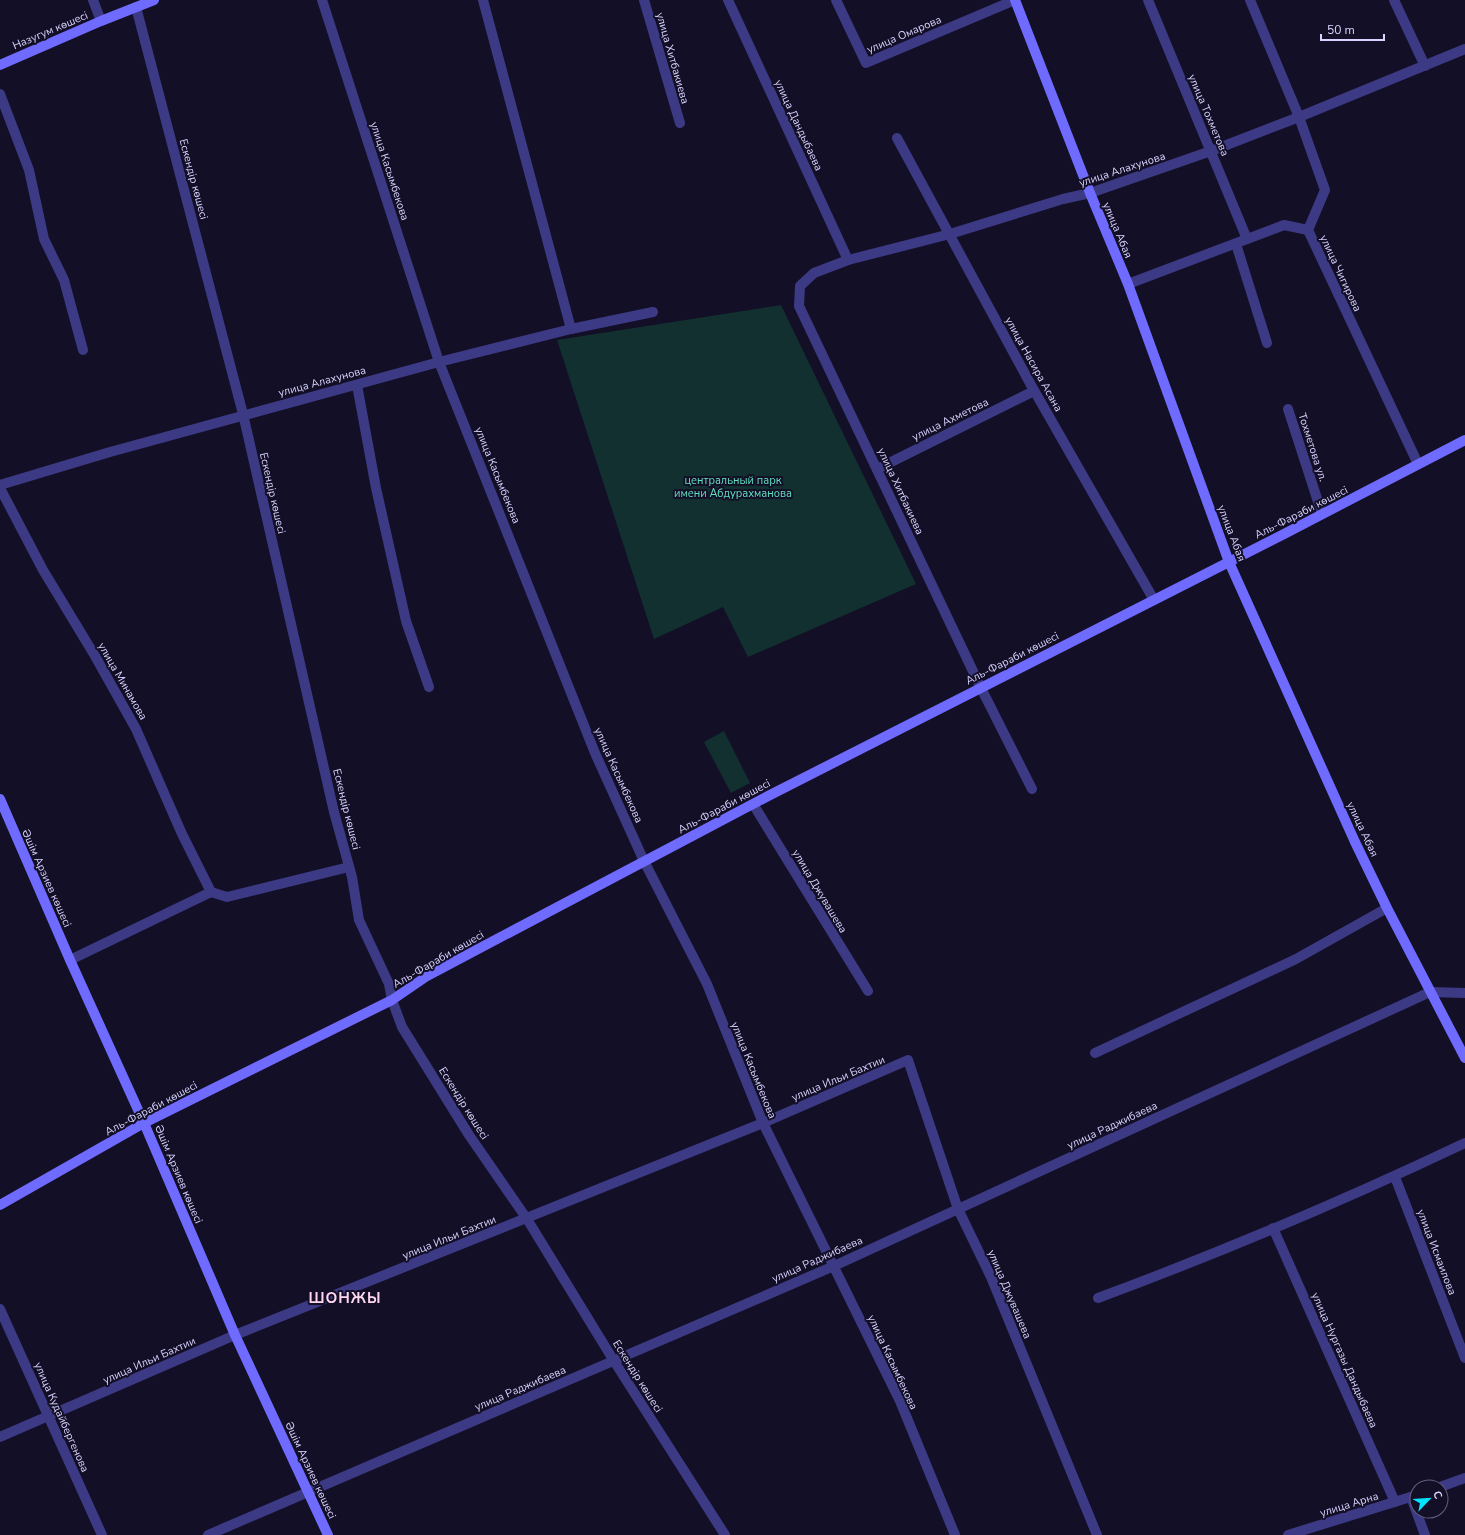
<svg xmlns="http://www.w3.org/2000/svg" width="1465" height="1535" font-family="'Nunito Sans',sans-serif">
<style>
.green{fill:#12302f}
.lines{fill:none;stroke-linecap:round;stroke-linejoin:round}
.street{stroke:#3d3a85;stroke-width:10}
.secondary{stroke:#6f6bff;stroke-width:10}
.labels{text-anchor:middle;stroke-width:4;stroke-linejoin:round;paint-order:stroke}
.street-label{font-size:11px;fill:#d9d4ff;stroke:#130f26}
.park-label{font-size:11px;fill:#5fe0c0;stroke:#130f26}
.district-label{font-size:15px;font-weight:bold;letter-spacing:1px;fill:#ffd6f0;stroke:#130f26}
</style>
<rect width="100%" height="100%" fill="#130f26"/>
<g class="green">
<polygon points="781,305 916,584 748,657 723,607 654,639 557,340"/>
<polygon points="724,731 750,783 731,793 704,742"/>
</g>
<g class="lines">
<g class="street">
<polyline points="93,0 101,21"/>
<polyline points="322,0 439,362 595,753 644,861 707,984 763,1123 900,1401 955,1535"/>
<polyline points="483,0 571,329"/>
<polyline points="644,0 680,123"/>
<polyline points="728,0 848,260"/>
<polyline points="836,0 866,63 1015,0"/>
<polyline points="1148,0 1247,239"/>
<polyline points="1250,0 1299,117 1325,190 1308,230 1418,464"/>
<polyline points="1394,0 1425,66"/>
<polyline points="136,7 243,414 334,812 352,877 359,920 389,984 392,1000 402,1027 469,1135 527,1219 614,1361 725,1535"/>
<polyline points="0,94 29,170 44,239 64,280 83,350"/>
<polyline points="897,138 1031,385 1154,600"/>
<polyline points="1236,244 1267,343"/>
<polyline points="1128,284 1284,225 1308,230"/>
<polyline points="357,385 376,488 406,621 429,687"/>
<polyline points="1288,409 1322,514"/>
<polyline points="877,469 1034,391"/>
<polyline points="0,485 110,452 439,362 571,329 653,312"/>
<polyline points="0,488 43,570 95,656 136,729 182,834 211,892"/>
<polyline points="1032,789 981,688 799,306 800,286 814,273 848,260 950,234 1063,199 1090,193 1211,151 1299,117 1465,49"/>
<polyline points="753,804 868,991"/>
<polyline points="70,960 211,892 227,897 349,867"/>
<polyline points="1095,1053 1296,959 1387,908"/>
<polyline points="1395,1177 1465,1358"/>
<polyline points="1273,1228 1395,1502"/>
<path d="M1098,1298C1222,1252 1345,1200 1465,1143"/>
<polyline points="0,1309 102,1535"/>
<polyline points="0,1437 235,1335 763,1123 908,1060 958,1209 991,1277 1097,1535"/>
<polyline points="1440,1487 1465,1478"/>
<polyline points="1411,1497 1425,1535"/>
<polyline points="208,1535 834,1266 1430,992 1465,993"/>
<polyline points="1288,1535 1417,1495"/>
</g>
<g class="secondary">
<polyline points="1015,0 1090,193 1128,284 1229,562 1355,842 1387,908 1465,1058"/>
<polyline points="0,65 101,21 154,0"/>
<polyline points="0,799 70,960 144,1123 235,1335 328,1535"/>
<polyline points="0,1205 144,1123 392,1000 427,976 772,794 1286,533 1465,440"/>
</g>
</g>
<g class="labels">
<g class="street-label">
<text transform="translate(50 30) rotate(-23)" y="4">Назугум көшесі</text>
<text transform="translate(904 34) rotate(-23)" y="4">улица Омарова</text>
<text transform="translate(673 58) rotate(74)" y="4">улица Хитбакиева</text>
<text transform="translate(1209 115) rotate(67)" y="4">улица Тохметова</text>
<text transform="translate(799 125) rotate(65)" y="4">улица Дандыбаева</text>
<text transform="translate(1122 169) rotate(-18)" y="4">улица Алахунова</text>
<text transform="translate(390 171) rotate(72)" y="4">улица Касымбекова</text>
<text transform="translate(194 179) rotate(75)" y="4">Ескендір көшесі</text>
<text transform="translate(1118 230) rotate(67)" y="4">улица Абая</text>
<text transform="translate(1341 273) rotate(65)" y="4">улица Чигирова</text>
<text transform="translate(1034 364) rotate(61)" y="4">улица Насира Асана</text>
<text transform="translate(322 381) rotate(-15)" y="4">улица Алахунова</text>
<text transform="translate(950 419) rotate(-26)" y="4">улица Ахметова</text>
<text transform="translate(1313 447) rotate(72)" y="4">Тохметова ул.</text>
<text transform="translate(498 475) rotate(68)" y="4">улица Касымбекова</text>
<text transform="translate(901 491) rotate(65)" y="4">улица Хитбакиева</text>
<text transform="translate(273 493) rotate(77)" y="4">Ескендір көшесі</text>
<text transform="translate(1301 512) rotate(-27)" y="4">Аль-Фараби көшесі</text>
<text transform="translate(1232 533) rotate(69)" y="4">улица Абая</text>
<text transform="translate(1012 658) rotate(-27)" y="4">Аль-Фараби көшесі</text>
<text transform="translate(123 681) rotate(60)" y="4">улица Минамова</text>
<text transform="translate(619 775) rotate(66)" y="4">улица Касымбекова</text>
<text transform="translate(724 806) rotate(-28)" y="4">Аль-Фараби көшесі</text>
<text transform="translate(347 809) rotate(76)" y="4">Ескендір көшесі</text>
<text transform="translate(1363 829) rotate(65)" y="4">улица Абая</text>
<text transform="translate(47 878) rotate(66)" y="4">Әшім Арзиев көшесі</text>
<text transform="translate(820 891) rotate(59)" y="4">улица Джувашева</text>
<text transform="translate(438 959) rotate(-30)" y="4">Аль-Фараби көшесі</text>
<text transform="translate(754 1070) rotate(68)" y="4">улица Касымбекова</text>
<text transform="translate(838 1078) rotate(-23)" y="4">улица Ильи Бахтии</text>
<text transform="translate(464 1103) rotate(58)" y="4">Ескендір көшесі</text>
<text transform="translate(151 1108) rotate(-28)" y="4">Аль-Фараби көшесі</text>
<text transform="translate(1112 1125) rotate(-25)" y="4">улица Раджибаева</text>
<text transform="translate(179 1174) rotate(67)" y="4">Әшім Арзиев көшесі</text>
<text transform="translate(449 1237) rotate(-22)" y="4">улица Ильи Бахтии</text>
<text transform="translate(1437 1252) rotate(69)" y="4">улица Исмаилова</text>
<text transform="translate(817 1259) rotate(-24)" y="4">улица Раджибаева</text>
<text transform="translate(1010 1294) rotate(67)" y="4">улица Джувашева</text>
<text transform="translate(149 1360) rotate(-24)" y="4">улица Ильи Бахтии</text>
<text transform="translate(1345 1360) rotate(66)" y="4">улица Нургазы Дандыбаева</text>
<text transform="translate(893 1362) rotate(65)" y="4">улица Касымбекова</text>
<text transform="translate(638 1376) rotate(58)" y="4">Ескендір көшесі</text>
<text transform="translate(520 1388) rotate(-23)" y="4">улица Раджибаева</text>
<text transform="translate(62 1417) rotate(66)" y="4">улица Кудайбергенова</text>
<text transform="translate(311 1470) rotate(65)" y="4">Әшім Арзиев көшесі</text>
<text transform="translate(1349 1504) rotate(-17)" y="4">улица Арна</text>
</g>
<g class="park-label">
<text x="733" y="484">центральный парк<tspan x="733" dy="13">имени Абдурахманова</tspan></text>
</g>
<g class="district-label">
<text x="345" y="1303">ШОНЖЫ</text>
</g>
</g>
<g transform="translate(1429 1499) rotate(65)"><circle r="19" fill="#130f26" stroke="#625e7d"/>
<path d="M0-3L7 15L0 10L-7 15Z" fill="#00e5ff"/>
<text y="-6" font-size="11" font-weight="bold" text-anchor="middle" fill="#d9d4ff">С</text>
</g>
<path d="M1321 34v6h63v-6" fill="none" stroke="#d9d4ff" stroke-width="2"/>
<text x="1327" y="34" font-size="12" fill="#d9d4ff" stroke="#130f26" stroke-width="3" paint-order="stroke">50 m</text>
</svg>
